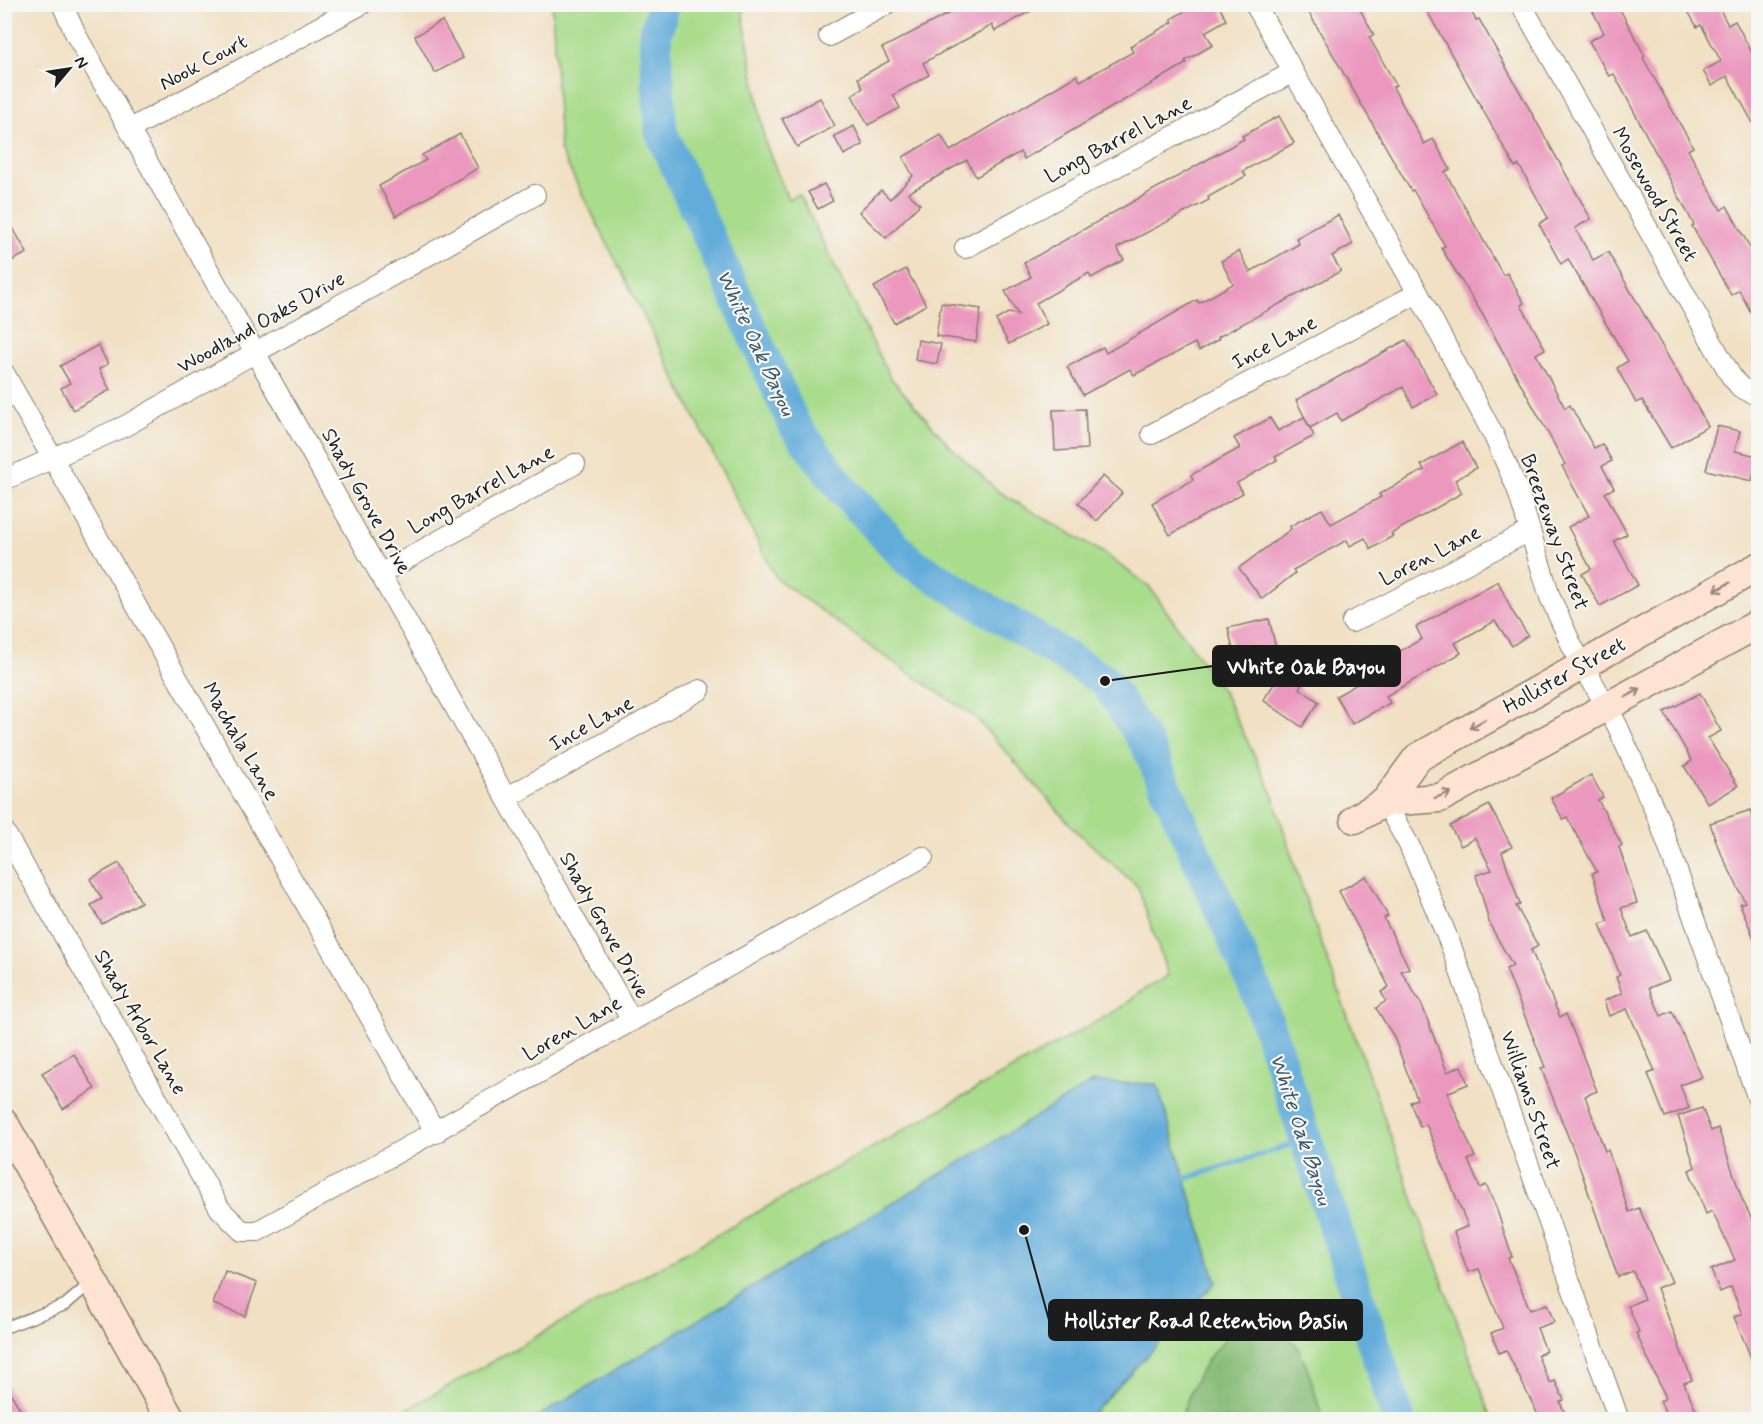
<svg xmlns="http://www.w3.org/2000/svg" width="1763" height="1424" font-family="Mynerve,sans-serif">
<style>
.green{fill:#a9dc8b;stroke:#627c54;stroke-width:1.5}
.forest{fill:#86bc77;stroke:#516c4a;stroke-width:1.5}
.water{fill:#62acda;stroke:#3f647b;stroke-width:1.5}
.lines{fill:none;stroke-linecap:round;stroke-linejoin:round}
.stream{stroke:#62acda;stroke-width:5}
.river{stroke:#62acda;stroke-width:33}
.building{fill:#eb98be}
.lane-casing{stroke:#867e70;stroke-width:13}
.street-casing{stroke:#867e70;stroke-width:22}
.secondary-casing{stroke:#867e70;stroke-width:31}
.lane{stroke:#fff;stroke-width:10}
.street{stroke:#fff;stroke-width:20}
.secondary{stroke:#fee3d2;stroke-width:28}
.oneway{stroke:#988980}
.labels{text-anchor:middle;stroke-width:4.5;stroke-linejoin:round;paint-order:stroke}
.street-label{font-size:21px;fill:#1c1c1c;stroke:#f6f6f2}
.water-label{font-size:22px;font-style:italic;fill:#385668;stroke:#f6f6f2}
.leader{fill:none;stroke:#1c1c1c;stroke-width:2}
.callout-dot{fill:#1c1c1c;stroke:#f6f6f2;stroke-width:2}
.callout{fill:#1c1c1c;stroke:#1c1c1c;stroke-width:2}
.callout-label{font-size:22px;text-anchor:middle;font-weight:bold;fill:#fff}
</style>
<rect width="100%" height="100%" fill="#f6f6f2"/>
<filter id="ink" filterUnits="userSpaceOnUse"><feTurbulence type="fractalNoise" baseFrequency=".0167" numOctaves="2"/><feDisplacementMap in="SourceGraphic" scale="12" xChannelSelector="R" yChannelSelector="G"/><feConvolveMatrix kernelMatrix="1 2 1 2 8 2 1 2 1" color-interpolation-filters="sRGB"/></filter>
<filter id="wash" filterUnits="userSpaceOnUse"><feTurbulence type="fractalNoise" baseFrequency=".008" numOctaves="4" result="noise"/><feDisplacementMap in="SourceGraphic" scale="24" xChannelSelector="R" yChannelSelector="G"/><feGaussianBlur stdDeviation="1.35" result="paint"/><feColorMatrix in="noise" values="0 0 0 0 0 0 0 0 0 0 0 0 0 0 0 0 0 1.4 0 .05"/><feComposite in="paint" operator="in"/></filter>
<g filter="url(#wash)">
<rect width="100%" height="100%" fill="#f1e0c3"/>
<polygon class="green" points="552,5 745,5 743,15 765,142 788,199 799,194 890,377 949,445 999,492 1102,552 1149,586 1224,693 1271,790 1305,897 1492,1419 388,1420 1124,1006 1138,993 1168,976 1138,887 1075,830 975,717 875,650 776,578 560,150"/>
<path class="forest" d="M1255,1322C1303,1321 1311,1384 1323,1419H1180C1192,1384 1215,1332 1255,1322Z"/>
<polygon class="water" points="1093,1082 1157,1084 1216,1282 1092,1414 1092,1419 534,1419"/>
<g class="lines">
<polyline class="stream" points="1178,1181 1306,1140"/>
<polyline class="river" points="664,4 655,36 661,132 795,426 844,491 909,561 1105,681 1148,747 1257,992 1399,1420"/>
</g>
<g id="blocks">
<g class="building">
<polygon points="967,4 1043,4 995,31 992,25 923,63 929,75 893,95 900,108 868,125 852,95 863,88 858,78 889,61 882,48"/>
<polygon points="1197,4 1218,4 1226,20 1205,32 1213,45 1185,61 1187,63 1024,159 1020,152 976,177 967,160 908,193 920,204 886,238 859,212 881,190 890,199 913,176 903,157 941,135 950,151 1077,75 1080,81 1133,52 1130,46 1173,22 1171,19"/>
<polygon points="1304,4 1357,4 1374,35 1369,37 1396,85 1393,87 1424,144 1433,139 1450,169 1445,172 1503,275 1507,273 1524,303 1521,305 1545,349 1536,354 1565,408 1570,405 1594,448 1602,444 1612,461 1602,466 1614,488 1605,493 1627,534 1614,541 1638,585 1600,606 1582,574 1591,569 1568,527 1589,516 1562,466 1565,464 1481,312 1441,248 1445,246 1413,190 1411,191"/>
<polygon points="1423,4 1467,4 1476,20 1479,19 1591,219 1575,228 1593,260 1608,252 1708,426 1671,448 1642,400 1636,403 1617,368 1628,361 1568,259 1561,264 1539,224 1548,218 1519,165 1515,167"/>
<polygon points="1589,4 1617,4 1645,56 1643,58 1693,147 1688,150 1721,210 1727,206 1758,262 1758,326 1739,290 1731,295 1692,226 1694,225 1614,74 1609,76 1589,41 1604,33"/>
<polygon points="1684,4 1717,4 1728,25 1735,21 1758,64 1758,132 1727,76 1712,86 1703,71 1721,61 1701,25 1697,27"/>
<polygon points="442,21 463,58 435,73 415,36"/>
<polygon points="820,98 835,126 797,147 782,119"/>
<polygon points="1279,116 1294,143 1243,171 1246,176 1208,197 1209,200 1117,248 1124,260 1091,278 1089,273 1036,303 1047,324 1009,344 996,320 1008,313 1018,315 1005,291 1031,277 1024,263 1244,139 1242,136"/>
<polygon points="854,126 863,145 844,155 834,136"/>
<polygon points="460,134 478,168 396,216 379,186 426,160 422,155"/>
<polygon points="824,184 833,201 818,209 808,192"/>
<polygon points="4,212 27,253 4,265"/>
<polygon points="1338,215 1353,244 1332,256 1341,271 1218,337 1219,339 1199,351 1195,343 1134,375 1130,369 1083,395 1067,367 1103,347 1106,353 1197,300 1199,303 1233,284 1221,261 1239,251 1250,272 1299,244 1296,238"/>
<polygon points="906,269 926,305 894,323 874,287"/>
<polygon points="941,303 981,309 976,342 936,336"/>
<polygon points="918,340 941,344 937,364 915,360"/>
<polygon points="1406,340 1437,394 1413,407 1403,387 1341,421 1337,413 1310,428 1296,400"/>
<polygon points="98,345 108,364 99,369 110,390 73,410 61,388 70,383 60,366"/>
<polygon points="1085,409 1087,449 1055,451 1053,410"/>
<polygon points="1304,417 1314,436 1275,457 1277,460 1237,483 1243,493 1170,535 1152,503 1193,480 1191,475 1240,448 1234,438 1270,418 1278,431"/>
<polygon points="1717,426 1740,431 1735,451 1758,456 1752,481 1706,470"/>
<polygon points="1462,442 1476,468 1455,480 1462,493 1391,534 1393,536 1371,549 1365,538 1350,546 1347,540 1293,570 1295,573 1262,599 1239,568 1291,529 1290,526 1322,509 1331,524 1381,497 1379,494 1424,470 1421,465"/>
<polygon points="1103,476 1122,493 1097,521 1078,503"/>
<polygon points="1498,581 1512,611 1528,635 1512,646 1495,621 1455,643 1461,653 1386,696 1390,703 1352,724 1336,696 1384,669 1380,662 1422,639 1416,627"/>
<polygon points="1269,619 1278,657 1237,667 1228,628"/>
<polygon points="1291,660 1309,672 1299,688 1319,702 1302,727 1263,700"/>
<polygon points="1700,693 1721,731 1708,738 1738,786 1708,804 1684,766 1692,761 1664,712"/>
<polygon points="1591,775 1603,797 1598,800 1622,845 1619,847 1637,903 1621,908 1632,937 1647,931 1669,980 1649,988 1661,1016 1672,1011 1702,1077 1680,1085 1689,1108 1665,1117 1648,1074 1655,1071 1627,1009 1609,1016 1604,1001 1622,993 1616,977 1620,975 1600,924 1608,921 1592,873 1597,872 1567,817 1563,819 1551,798"/>
<polygon points="1489,805 1512,847 1502,852 1520,905 1516,906 1538,946 1531,950 1560,1017 1566,1014 1597,1091 1585,1096 1605,1151 1608,1150 1629,1212 1639,1208 1672,1282 1657,1288 1692,1380 1684,1383 1700,1419 1669,1419 1660,1401 1666,1398 1636,1333 1639,1332 1628,1306 1644,1299 1633,1271 1618,1277 1575,1154 1541,1068 1545,1067 1506,969 1513,966 1490,925 1476,875 1492,870 1475,838 1461,846 1450,826"/>
<polygon points="1751,810 1758,835 1758,948 1740,904 1745,902 1718,847 1710,823"/>
<polygon points="119,863 141,902 102,924 91,905 102,899 90,879"/>
<polygon points="1366,876 1388,916 1384,918 1409,968 1401,971 1422,1005 1447,1072 1461,1066 1468,1084 1447,1093 1475,1157 1468,1160 1480,1188 1486,1185 1496,1207 1512,1257 1508,1258 1530,1310 1547,1304 1554,1322 1537,1328 1546,1351 1537,1355 1550,1383 1555,1381 1564,1400 1560,1402 1567,1419 1540,1419 1506,1350 1499,1353 1491,1333 1503,1328 1479,1269 1468,1272 1454,1232 1468,1226 1426,1124 1420,1127 1410,1102 1417,1099 1394,1037 1376,1008 1386,1001 1381,992 1389,987 1339,891"/>
<polygon points="74,1054 95,1089 63,1109 42,1073"/>
<polygon points="1702,1108 1711,1131 1718,1128 1742,1199 1758,1232 1758,1374 1734,1317 1742,1314 1731,1287 1720,1292 1711,1270 1735,1260 1712,1211 1706,1214 1689,1170 1695,1167 1678,1116"/>
<polygon points="225,1271 257,1283 245,1316 213,1304"/>
<polygon points="4,1382 26,1419 4,1419"/>
</g>
</g>
</g>
<g filter="url(#ink)">
<use href="#blocks" fill-opacity="0" stroke="#867e70" stroke-width="1.5"/>
<g class="lines">
<defs>
<polyline id="lane" points="4,1328 65,1305 93,1281"/>
<g id="street">
<polyline points="62,4 76,35 632,1021"/>
<polyline points="1255,4 1418,293 1494,436 1517,488 1550,597 1572,646 1617,725 1659,820 1758,1099"/>
<polyline points="1521,4 1731,376 1740,387 1758,396"/>
<polyline points="829,36 887,4"/>
<polyline points="130,129 362,4"/>
<polyline points="965,248 1293,72"/>
<polyline points="4,373 436,1133"/>
<polyline points="1152,434 1418,293"/>
<polyline points="4,480 125,426 535,195"/>
<polyline points="380,574 575,464"/>
<polyline points="1352,622 1530,531"/>
<polyline points="506,798 700,690"/>
<polyline points="1385,802 1409,845 1451,946 1619,1420"/>
<polyline points="4,831 220,1209 242,1231 258,1231 923,857"/>
</g>
<g id="secondary">
<polyline points="1385,802 1440,798 1758,624"/>
<polyline points="1355,819 1385,802 1417,758 1758,567"/>
<polyline points="4,1123 171,1420"/>
</g>
</defs>
<use href="#lane" class="lane-casing"/>
<use href="#street" class="street-casing"/>
<use href="#secondary" class="secondary-casing"/>
<use href="#lane" class="lane"/>
<use href="#street" class="street"/>
<use href="#secondary" class="secondary"/>
</g>
<defs><path id="oneway-shaft" d="M-6 0H5M1.5-3L5.5 0L1.5 3" fill="none" stroke-width="1.6" stroke-linecap="round" stroke-linejoin="round" transform="scale(1.5)"/></defs>
<g class="oneway">
<use href="#oneway-shaft" transform="translate(1722 587) rotate(151)"/>
<use href="#oneway-shaft" transform="translate(1633 693) rotate(-29)"/>
<use href="#oneway-shaft" transform="translate(1477 724) rotate(151)"/>
<use href="#oneway-shaft" transform="translate(1443 795) rotate(-20)"/>
</g>
</g>
<g class="labels">
<g class="street-label">
<text transform="translate(203 62) rotate(-28)" y="7">Nook Court</text>
<text transform="translate(1118 139) rotate(-28)" y="7">Long Barrel Lane</text>
<text transform="translate(1655 194) rotate(60)" y="7">Mosewood Street</text>
<text transform="translate(261 322) rotate(-29)" y="7">Woodland Oaks Drive</text>
<text transform="translate(1274 342) rotate(-28)" y="7">Ince Lane</text>
<text transform="translate(481 489) rotate(-29)" y="7">Long Barrel Lane</text>
<text transform="translate(367 501) rotate(61)" y="7">Shady Grove Drive</text>
<text transform="translate(1555 532) rotate(70)" y="7">Breezeway Street</text>
<text transform="translate(1430 555) rotate(-27)" y="7">Loren Lane</text>
<text transform="translate(1564 675) rotate(-29)" y="7">Hollister Street</text>
<text transform="translate(591 723) rotate(-29)" y="7">Ince Lane</text>
<text transform="translate(241 741) rotate(60)" y="7">Machala Lane</text>
<text transform="translate(605 925) rotate(61)" y="7">Shady Grove Drive</text>
<text transform="translate(141 1022) rotate(60)" y="7">Shady Arbor Lane</text>
<text transform="translate(572 1028) rotate(-30)" y="7">Loren Lane</text>
<text transform="translate(1531 1100) rotate(71)" y="7">Williams Street</text>
</g>
<g class="water-label">
<text transform="translate(757 342) rotate(65)" y="8">White Oak Bayou</text>
<text transform="translate(1302 1129) rotate(72)" y="8">White Oak Bayou</text>
</g>
</g>
<path class="leader" d="M1105 681L1213 666M1024 1230L1049 1320"/>
<g class="callout-dot">
<circle cx="1105" cy="681" r="6"/>
<circle cx="1024" cy="1230" r="6"/>
</g>
<g class="callout">
<rect x="1213" y="646" width="187" height="40" rx="6"/>
<rect x="1049" y="1300" width="313" height="40" rx="6"/>
</g>
<g class="callout-label">
<text x="1306" y="674">White Oak Bayou</text>
<text x="1206" y="1328">Hollister Road Retention Basin</text>
</g>
<rect width="1763" height="1424" fill="none" stroke="#f6f6f2" stroke-width="24"/>
<g transform="translate(69 69) rotate(61)" stroke="#f6f6f2" stroke-width="4.5" paint-order="stroke">
<path d="M0-4.5L10 22L0 15L-10 22Z" fill="#1c1c1c"/>
<text y="-9" font-size="16" font-weight="bold" text-anchor="middle" fill="#1c1c1c">N</text>
</g>
</svg>
